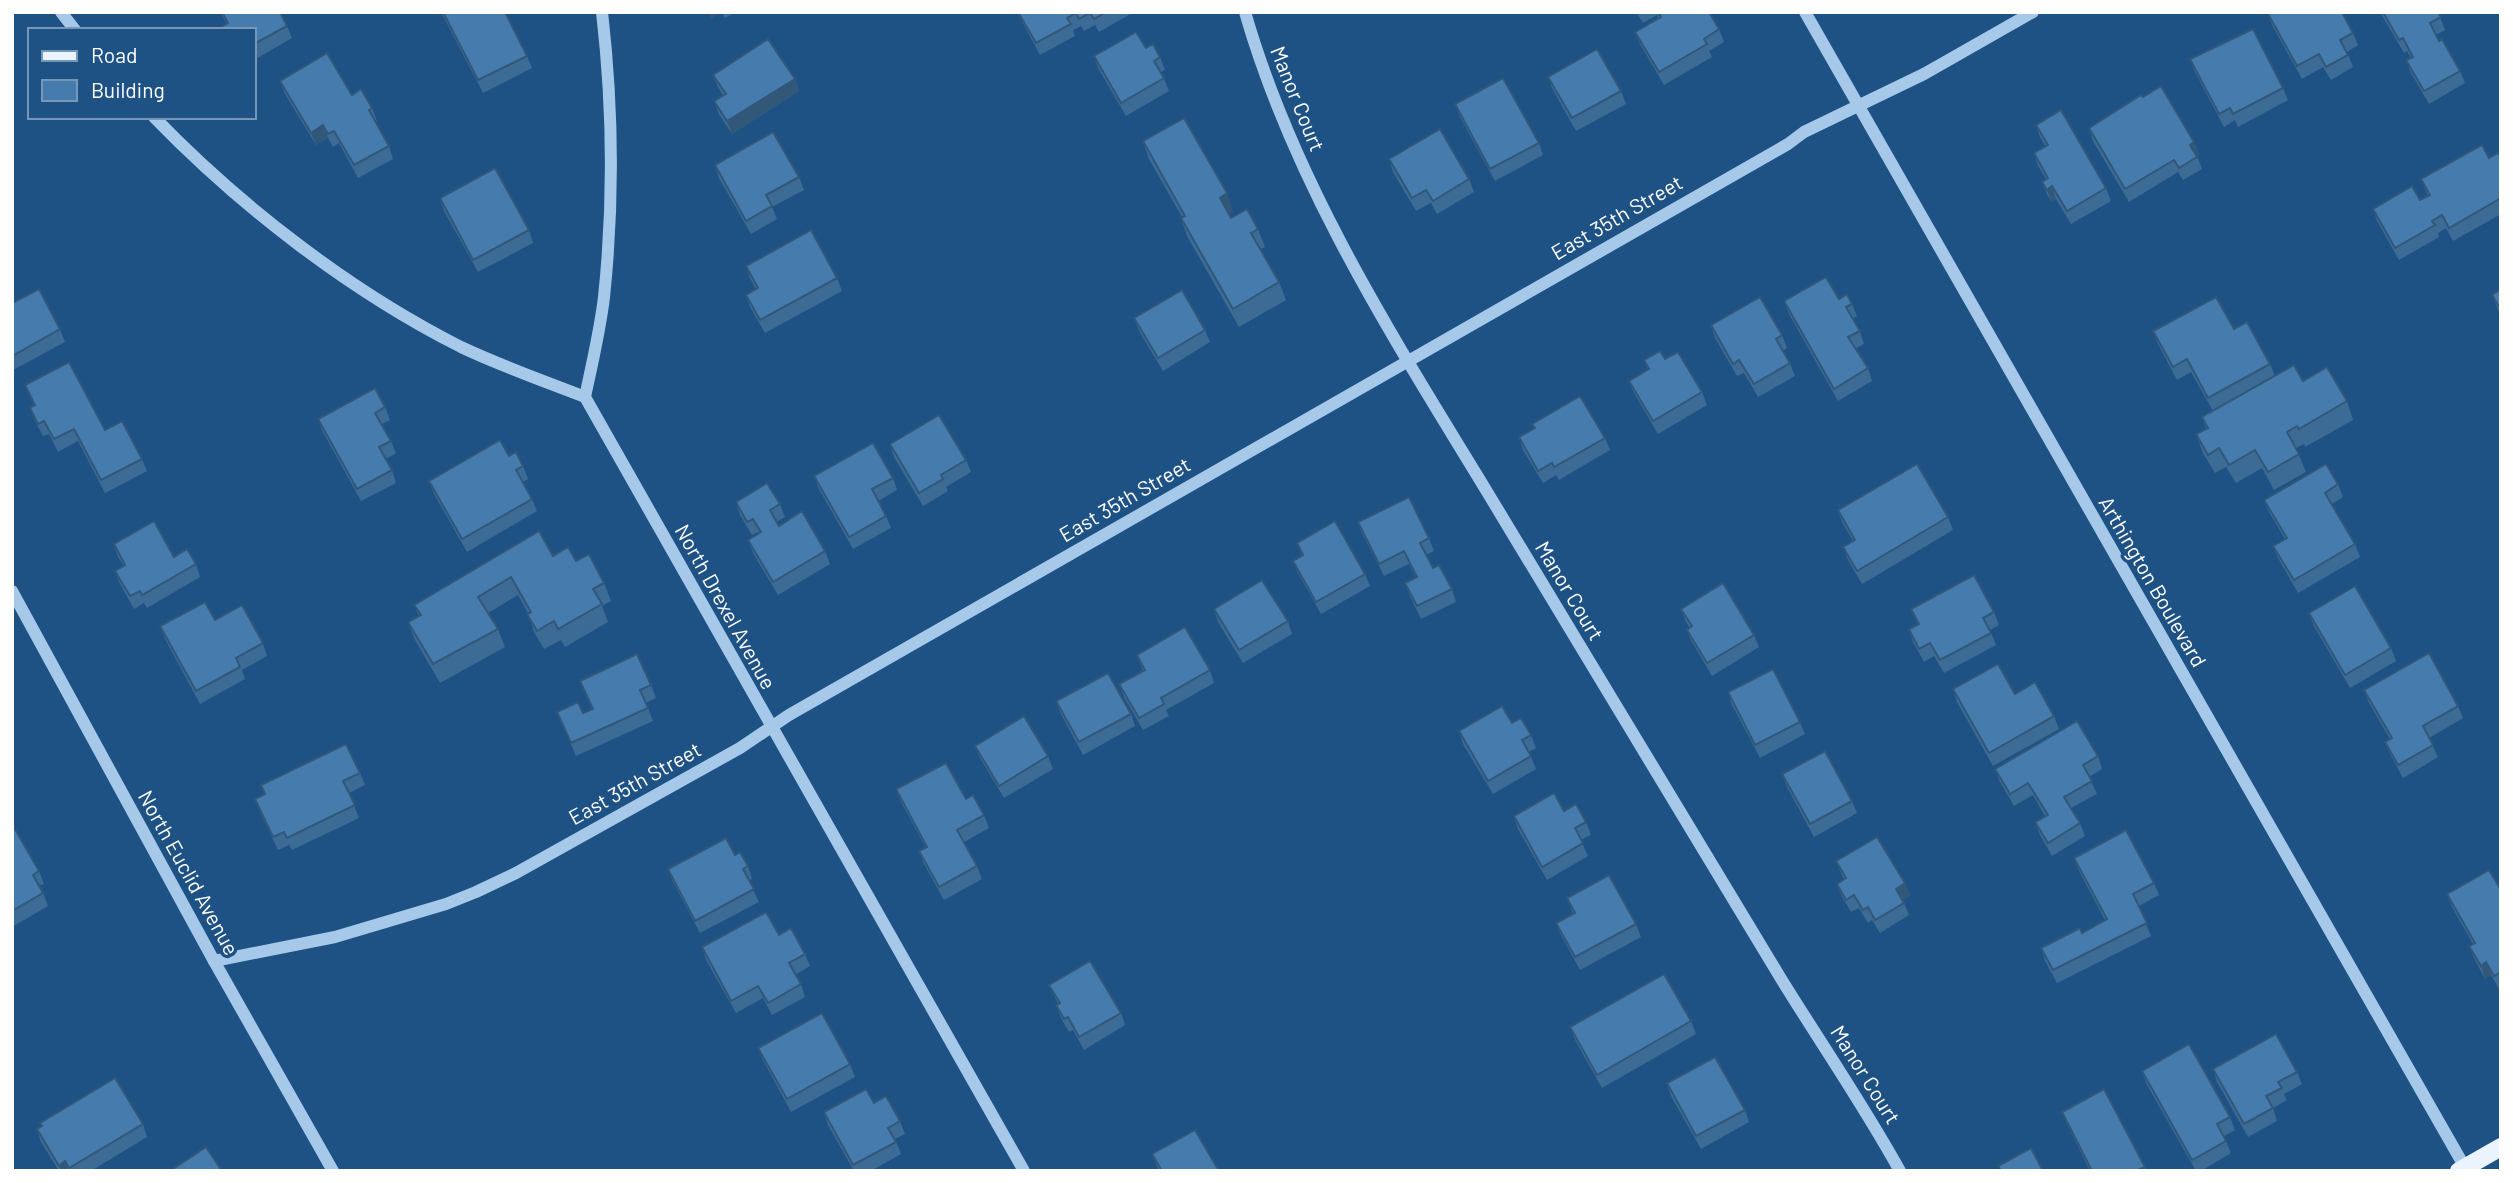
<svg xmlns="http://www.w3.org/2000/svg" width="2513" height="1183" font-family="Barlow,sans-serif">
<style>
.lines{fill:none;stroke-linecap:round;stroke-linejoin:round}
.minor{stroke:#a6c9ea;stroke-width:12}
.major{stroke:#eaf3fe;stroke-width:18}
.wall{fill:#3c6b95}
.shaded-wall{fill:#315779}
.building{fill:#467cad;stroke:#315779;stroke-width:2}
.labels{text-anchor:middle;stroke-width:7;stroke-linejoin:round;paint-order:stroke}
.street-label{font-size:21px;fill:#fff;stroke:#1e5285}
</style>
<rect width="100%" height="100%" fill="#1e5285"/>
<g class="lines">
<g class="minor">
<polyline points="61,12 75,30"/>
<path d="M602,12C613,107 614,202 604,297C600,331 592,364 585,397L1024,1171"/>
<path d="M1245,12C1295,186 1396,342 1489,495C1586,656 1683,816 1780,977C1820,1042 1863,1104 1900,1171"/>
<polyline points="1805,12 2467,1171"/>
<path d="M154,117C240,206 350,291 461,347C501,366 544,381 585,397"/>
<polyline points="12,591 214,961 333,1171"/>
<polyline points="214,961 335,937 446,904 476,892 516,873 740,748 789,715 1788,144 1804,132 1924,74 2033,12"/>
</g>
<polyline class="major" points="2459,1171 2501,1147"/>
</g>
<g class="wall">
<polygon points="220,12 280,12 287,26 292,38 254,60 254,30 227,24"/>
<polygon points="441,12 505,12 527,56 532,68 483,93"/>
<polygon points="722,12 736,12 725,18"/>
<polygon points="1017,12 1134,12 1099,32 1095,25 1084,31 1081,26 1073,30 1075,36 1040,55"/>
<polygon points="1636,12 1709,12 1719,29 1724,42 1709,51 1712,57 1664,85 1640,44 1635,32 1658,18 1657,15 1643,23"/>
<polygon points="2267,12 2353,33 2358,45 2347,52 2353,67 2331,80 2323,67 2302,79 2272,25"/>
<polygon points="2380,12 2438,12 2445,30 2436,35 2460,71 2465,83 2429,104 2411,73 2406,60 2411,58 2407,51 2404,53"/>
<polygon points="1146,48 1160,57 1165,70 1161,72 1169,91 1126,116 1098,68 1094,56"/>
<polygon points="2190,59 2283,88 2288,100 2238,127 2235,120 2224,127 2195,72"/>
<polygon points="713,75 795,79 799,91 732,134 719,114 714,101 723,95 718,87"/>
<polygon points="1548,77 1621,91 1626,104 1576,131 1553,90"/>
<polygon points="280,81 352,95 372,108 377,121 375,122 389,146 393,159 358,178 339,143 333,147 328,138 316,145 285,94"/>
<polygon points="2143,97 2194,142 2199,154 2197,156 2202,169 2183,180 2178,172 2129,202 2093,141 2089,128"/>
<polygon points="1455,104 1539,143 1543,155 1495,181 1460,117"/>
<polygon points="2036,125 2106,188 2111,201 2071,224 2056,199 2052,202 2047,194 2042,182 2046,179 2038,166 2034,153 2046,147 2040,137"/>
<polygon points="1143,141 1233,212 1229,214 1231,218 1258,229 1265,247 1260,249 1279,282 1286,300 1239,327 1187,236 1181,218 1182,217 1149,159"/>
<polygon points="2501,157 2501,214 2453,241 2446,228 2438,233 2439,237 2399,260 2377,221 2373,209 2420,200 2428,196 2421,179 2489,158"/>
<polygon points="1389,159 1469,179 1474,192 1437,214 1431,203 1416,211 1393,172"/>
<polygon points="715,165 799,177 804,190 772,207 777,219 751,234 719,178"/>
<polygon points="440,198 529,230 533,243 478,272 444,211"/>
<polygon points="746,266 837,278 842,291 765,333 750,307 746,295 756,289 750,278"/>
<polygon points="2501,289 2501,317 2492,295"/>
<polygon points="1839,299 1852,304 1857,316 1852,319 1860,331 1864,344 1855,349 1868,368 1872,381 1838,401 1789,314 1784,301"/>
<polygon points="12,303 60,329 65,342 13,370"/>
<polygon points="1134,318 1205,330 1210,342 1163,371 1139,331"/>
<polygon points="1711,325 1782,335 1787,348 1783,351 1790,363 1795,376 1758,397 1744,373 1737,376 1715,338"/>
<polygon points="2234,329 2270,364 2275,376 2303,381 2347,401 2353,420 2305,447 2304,444 2296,448 2306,472 2274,490 2262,468 2236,483 2226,467 2215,473 2203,453 2196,434 2206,429 2202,417 2213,411 2191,372 2177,380 2158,344 2153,331"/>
<polygon points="1665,359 1702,392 1707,405 1658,434 1634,393 1629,381 1648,370 1644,360"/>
<polygon points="25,385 105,430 142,459 147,471 105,493 78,441 58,452 49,434 43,436 35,421 30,408 34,406"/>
<polygon points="385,407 390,420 382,424 391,441 396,453 386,459 392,470 396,483 361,501 323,432 318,419"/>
<polygon points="1532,424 1605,438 1610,450 1559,480 1556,475 1543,483 1523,450 1519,437 1534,428"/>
<polygon points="890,444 966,460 971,472 946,487 948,491 923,506 894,457"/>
<polygon points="509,456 523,466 528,479 523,482 532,499 537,511 467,552 434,494 429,481"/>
<polygon points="814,476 893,478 897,490 878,501 886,516 891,528 853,549 819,489"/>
<polygon points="2338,484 2343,497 2332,504 2355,544 2360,557 2298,593 2278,558 2273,546 2285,539 2269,512 2264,500"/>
<polygon points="736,502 780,504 785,517 776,522 779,526 825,551 830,564 778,595 753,553 748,540 759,534 758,532 752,535 740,515"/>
<polygon points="1838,510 1948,517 1953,530 1862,584 1848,560 1843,547 1853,541 1842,522"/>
<polygon points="1358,522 1429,538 1434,551 1426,555 1433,568 1452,589 1456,602 1421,619 1410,596 1405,583 1416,578 1409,564 1384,576 1363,535"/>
<polygon points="1297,543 1365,574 1370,586 1321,614 1298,573 1293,561 1302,556"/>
<polygon points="114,544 174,557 196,564 200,577 147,608 144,603 134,609 120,584 115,571 124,566 118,557"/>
<polygon points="553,556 576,561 604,583 611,601 602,606 608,622 565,647 561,640 544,649 534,632 528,613 518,595 488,613 498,629 505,647 440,683 415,640 408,622 419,616 414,605"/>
<polygon points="1214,609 1288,621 1292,634 1243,663 1218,622"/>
<polygon points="1681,609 1754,635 1759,647 1712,676 1692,642 1687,630 1690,628 1686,622"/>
<polygon points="1911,609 1994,612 1999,625 1990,630 1996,645 1944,673 1934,656 1924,662 1913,642 1909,629 1918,625"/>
<polygon points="2309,613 2391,648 2396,661 2350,688 2314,626"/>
<polygon points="215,620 263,643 267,656 242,670 245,679 200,704 165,639 160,626"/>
<polygon points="1137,655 1210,670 1214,683 1166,710 1169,716 1143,730 1124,697 1119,684 1143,671"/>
<polygon points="580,681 651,685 656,698 646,703 653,721 576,756 557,712 583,713 592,710"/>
<polygon points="1953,689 2054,716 2059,729 1993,766 1957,702"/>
<polygon points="2364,690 2458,706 2463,718 2429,738 2438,757 2403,778 2390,754 2385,742 2390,739 2369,703"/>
<polygon points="1728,692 1800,722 1805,734 1760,758 1732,705"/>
<polygon points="1056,701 1131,714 1135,726 1083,755 1061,714"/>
<polygon points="1459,731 1531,735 1536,748 1529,752 1536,769 1493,794 1463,744"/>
<polygon points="975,746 1048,756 1053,769 1004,798 980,758"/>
<polygon points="2098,756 2102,769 2089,777 2097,794 2071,808 2080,823 2085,836 2052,856 2040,835 2035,822 2045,816 2033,795 2014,806 2000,782 1995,769"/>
<polygon points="360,773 365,785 349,793 359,818 292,850 289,845 278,850 260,812 255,799 264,794 261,785"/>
<polygon points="1782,774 1852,801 1857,813 1814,837 1787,787"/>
<polygon points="896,789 966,799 984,815 989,828 964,842 977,866 982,879 944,900 924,864 919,851 926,848 901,802"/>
<polygon points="1564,811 1586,822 1591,835 1581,840 1588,856 1547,880 1518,829 1514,816"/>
<polygon points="12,824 39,871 44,884 39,886 43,893 48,906 12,927"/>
<polygon points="735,855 748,866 752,879 749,881 759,902 700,933 673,882 668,869"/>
<polygon points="2074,858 2154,883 2159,895 2139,906 2151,936 2057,983 2045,961 2041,948 2082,933 2105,920 2079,871"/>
<polygon points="1836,861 1905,883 1910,896 1903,900 1909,915 1880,933 1872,920 1868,923 1859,908 1851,912 1842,897 1837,884 1844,880"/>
<polygon points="2501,890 2501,988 2499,989 2491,975 2485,979 2474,958 2469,946 2473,944 2452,907 2447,894"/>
<polygon points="1567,898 1636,924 1641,937 1580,970 1561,935 1556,923 1573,914"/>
<polygon points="779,935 805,954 810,966 795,975 801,984 805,997 772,1015 763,998 736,1013 706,960 702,947"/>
<polygon points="1049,985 1121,1013 1125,1025 1084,1050 1073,1030 1069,1032 1061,1018 1056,1005 1058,1004"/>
<polygon points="1691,1021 1696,1034 1602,1088 1575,1040 1570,1027"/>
<polygon points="758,1048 850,1064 855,1077 791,1112 763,1060"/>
<polygon points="2213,1069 2297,1072 2302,1084 2284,1094 2287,1100 2273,1108 2277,1121 2248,1137 2217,1082"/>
<polygon points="2142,1071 2230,1117 2235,1130 2224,1136 2231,1153 2201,1171 2196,1171 2146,1083"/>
<polygon points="1667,1083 1745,1110 1749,1122 1701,1149 1671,1096"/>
<polygon points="874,1103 900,1121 905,1134 895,1139 901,1154 871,1171 854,1171 828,1125 824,1112"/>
<polygon points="2062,1112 2145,1167 2146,1171 2090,1171 2067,1124"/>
<polygon points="40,1123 143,1124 147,1137 91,1171 59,1171 41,1142 37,1129 42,1127"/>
<polygon points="1152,1154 1219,1171 1159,1171"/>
</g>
<g class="shaded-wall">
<polygon points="709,12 721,12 711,19"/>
<polygon points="795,79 799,91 732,134 727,121"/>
<polygon points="323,125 328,138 316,145 311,133"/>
<polygon points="2194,142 2199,154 2195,157 2190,145"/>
<polygon points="2052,186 2056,199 2052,202 2047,190"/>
<polygon points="1227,193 1233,212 1226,216 1220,198"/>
<polygon points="1905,883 1910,896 1900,902 1896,889"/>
<polygon points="2486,962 2491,975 2485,979 2481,966"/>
<polygon points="65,1161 68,1171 61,1171 59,1166"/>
</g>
<g class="building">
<polygon points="222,12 280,12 287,26 254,44 254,30 221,30 220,28 228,23"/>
<polygon points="443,12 505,12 527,56 478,80"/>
<polygon points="1018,12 1106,12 1094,19 1090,13 1079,19 1076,13 1067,18 1071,24 1036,43"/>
<polygon points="1658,12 1709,12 1719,29 1704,39 1707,44 1659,72 1635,32 1661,17"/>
<polygon points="2267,12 2342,12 2353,33 2340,40 2348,55 2326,67 2319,54 2297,66"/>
<polygon points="2383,12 2438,12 2441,17 2430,23 2439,41 2442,39 2460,71 2424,91 2406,60 2413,57 2403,38 2399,40"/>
<polygon points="2253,29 2283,88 2233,114 2230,108 2219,114 2190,59"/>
<polygon points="1136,32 1146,48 1153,44 1160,57 1154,61 1164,78 1121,103 1094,56"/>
<polygon points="768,39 795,79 727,121 714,101 726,94 713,75"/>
<polygon points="1597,49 1621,91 1572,118 1548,77"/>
<polygon points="327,53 352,95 361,89 372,108 369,110 389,146 354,165 334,131 328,134 323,125 311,133 280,81"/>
<polygon points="1503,78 1539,143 1490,169 1455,104"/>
<polygon points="2161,86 2194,142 2190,145 2197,157 2179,168 2174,160 2125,189 2089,128 2141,95 2143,97"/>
<polygon points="2061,110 2106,188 2067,211 2052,186 2047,190 2042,182 2048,178 2034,153 2048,145 2036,125"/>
<polygon points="1184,118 1227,193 1220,198 1231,218 1247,209 1258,229 1251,233 1279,282 1233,309 1181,218 1185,216 1143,141"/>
<polygon points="1440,129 1469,179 1433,201 1426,190 1412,198 1389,159"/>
<polygon points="773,132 799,177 766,195 772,206 746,221 715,165"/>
<polygon points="2482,145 2489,158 2498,153 2501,157 2501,198 2449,228 2442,215 2432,221 2435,225 2395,248 2373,209 2412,186 2420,200 2430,195 2421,179"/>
<polygon points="495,168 529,230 473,260 440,198"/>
<polygon points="811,230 837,278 760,320 746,295 758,288 746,266"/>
<polygon points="1826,277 1839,299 1847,294 1852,304 1846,307 1860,331 1848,337 1868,368 1834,389 1784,301"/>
<polygon points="39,289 60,329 12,356 12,303"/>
<polygon points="2501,289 2501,310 2492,295"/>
<polygon points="1182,290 1205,330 1158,358 1134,318"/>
<polygon points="1760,297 1782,335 1776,339 1790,363 1754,384 1739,360 1733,364 1711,325"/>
<polygon points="2216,297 2234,329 2247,322 2270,364 2208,398 2187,359 2173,367 2153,331"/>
<polygon points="1660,351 1665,359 1678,352 1702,392 1653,421 1629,381 1649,369 1644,360"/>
<polygon points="69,362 105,430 122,421 142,459 101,480 74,429 54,439 44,421 38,424 30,408 35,405 25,385"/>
<polygon points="2294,365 2303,381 2327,367 2347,401 2299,429 2297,426 2287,432 2299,454 2268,472 2255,450 2229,465 2219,448 2208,455 2196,434 2208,428 2202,417"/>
<polygon points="375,388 385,407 375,413 391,441 379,447 392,470 357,489 318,419"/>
<polygon points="1580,396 1605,438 1554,467 1552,463 1538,471 1519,437 1535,428 1532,424"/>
<polygon points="939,415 966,460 941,475 943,479 919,493 890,444"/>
<polygon points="500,440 509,456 516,452 523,466 516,470 532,499 462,539 429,481"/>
<polygon points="873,443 893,478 872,489 886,516 849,537 814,476"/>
<polygon points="1917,464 1948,517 1857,571 1843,547 1855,540 1838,510"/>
<polygon points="2326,464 2338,484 2325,493 2355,544 2294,580 2273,546 2287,538 2264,500"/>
<polygon points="767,483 780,504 770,510 779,526 802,511 825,551 773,582 748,540 761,532 753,519 747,522 736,502"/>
<polygon points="1409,497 1429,538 1420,543 1433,568 1439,565 1452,589 1417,606 1405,583 1417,577 1404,551 1379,564 1358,522"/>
<polygon points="154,521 174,557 187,549 196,564 142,595 140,591 130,596 115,571 125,565 114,544"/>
<polygon points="1335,521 1365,574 1316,602 1293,561 1303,555 1297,543"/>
<polygon points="539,531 553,556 568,547 576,561 589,554 604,583 593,589 602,604 558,629 554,621 537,631 527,614 531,612 511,577 478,597 498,629 433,664 408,622 421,615 414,605"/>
<polygon points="1974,575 1994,612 1983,618 1991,633 1940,660 1930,643 1919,649 1909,629 1919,624 1911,609"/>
<polygon points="1262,580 1288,621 1239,650 1214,609"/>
<polygon points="1723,583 1754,635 1707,663 1687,630 1692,626 1681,609"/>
<polygon points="2355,586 2391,648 2345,675 2309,613"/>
<polygon points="205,602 215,620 242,605 263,643 236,658 240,667 196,691 160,626"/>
<polygon points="1185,627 1210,670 1161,698 1164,704 1139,718 1119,684 1145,670 1137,655"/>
<polygon points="2429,653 2458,706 2423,726 2433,745 2398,765 2385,742 2392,738 2364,690"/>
<polygon points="637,654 651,685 640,690 648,708 571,743 557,712 578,702 583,713 593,709 580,681"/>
<polygon points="1998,664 2015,694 2035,682 2054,716 1989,753 1953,689"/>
<polygon points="1773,669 1800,722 1755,745 1728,692"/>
<polygon points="1108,673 1131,714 1079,742 1056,701"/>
<polygon points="1502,706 1512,723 1521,718 1531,735 1522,740 1531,756 1488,781 1459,731"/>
<polygon points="1024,716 1048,756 999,786 975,746"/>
<polygon points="2077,721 2098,756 2083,765 2092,781 2064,797 2080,823 2048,843 2035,822 2048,815 2028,783 2010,794 1995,769"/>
<polygon points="346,744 360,773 343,781 355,805 287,838 284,832 273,837 255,799 265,794 261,785"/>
<polygon points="1825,751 1852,801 1810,824 1782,774"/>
<polygon points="946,763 966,799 973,795 984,815 957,830 977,866 939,887 919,851 927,847 896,789"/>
<polygon points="1554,793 1564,811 1576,804 1586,822 1575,828 1583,843 1542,867 1514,816"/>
<polygon points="12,824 39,871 33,875 43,893 12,911"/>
<polygon points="2126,830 2154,883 2133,894 2147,923 2053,970 2041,948 2080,928 2082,933 2107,919 2074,858"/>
<polygon points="1877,837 1905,883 1896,889 1904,903 1875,920 1868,907 1863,910 1854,895 1846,900 1837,884 1846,878 1836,861"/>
<polygon points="726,838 735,855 740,852 748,866 743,869 754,889 695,921 668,869"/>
<polygon points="2489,870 2501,890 2501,972 2494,976 2486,962 2481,966 2469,946 2475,943 2447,894"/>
<polygon points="1609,875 1636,924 1575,957 1556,923 1575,913 1567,898"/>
<polygon points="766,912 779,935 791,928 805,954 789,963 801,984 768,1003 758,986 731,1001 702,947"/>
<polygon points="1090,961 1121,1013 1079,1037 1068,1017 1064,1019 1056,1005 1060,1003 1049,985"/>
<polygon points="1664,974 1691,1021 1597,1075 1570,1027"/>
<polygon points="822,1013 850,1064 787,1099 758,1048"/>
<polygon points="2276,1034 2297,1072 2278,1082 2282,1088 2266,1096 2273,1108 2244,1124 2213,1069"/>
<polygon points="2189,1044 2230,1117 2217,1124 2226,1141 2192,1160 2142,1071"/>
<polygon points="1715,1057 1745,1110 1696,1136 1667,1083"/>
<polygon points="115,1078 143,1124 69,1168 65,1161 59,1166 37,1129 42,1126 40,1123"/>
<polygon points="866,1089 874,1103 886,1096 900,1121 888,1128 896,1142 853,1165 824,1112"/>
<polygon points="2104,1089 2145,1167 2140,1169 2141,1171 2092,1171 2062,1112"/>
<polygon points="1195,1130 1219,1171 1162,1171 1152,1154"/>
<polygon points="206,1147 222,1171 170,1171"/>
<polygon points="2031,1148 2043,1171 2001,1171 1998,1166"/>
</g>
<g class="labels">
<g class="street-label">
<text transform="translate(1297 99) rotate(68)" y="7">Manor Court</text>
<text transform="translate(1617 218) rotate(-30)" y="7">East 35th Street</text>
<text transform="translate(1125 500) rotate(-30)" y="7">East 35th Street</text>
<text transform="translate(2152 582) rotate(60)" y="7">Arthington Boulevard</text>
<text transform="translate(1569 591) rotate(59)" y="7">Manor Court</text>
<text transform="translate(725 607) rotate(61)" y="7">North Drexel Avenue</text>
<text transform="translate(635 784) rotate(-29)" y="7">East 35th Street</text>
<text transform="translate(188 873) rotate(61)" y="7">North Euclid Avenue</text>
<text transform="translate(1865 1075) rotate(58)" y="7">Manor Court</text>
</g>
</g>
<rect width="2513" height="1183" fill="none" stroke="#ffffff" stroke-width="28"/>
<rect x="28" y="28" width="228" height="91" fill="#1e5285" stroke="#7897b6" stroke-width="2"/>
<rect x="42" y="51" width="35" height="10" fill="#eaf3fe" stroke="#7897b6" stroke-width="2"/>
<text x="91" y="63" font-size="21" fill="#ffffff">Road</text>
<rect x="42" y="80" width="35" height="21" fill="#467cad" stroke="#7897b6" stroke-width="2"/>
<text x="91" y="98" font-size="21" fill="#ffffff">Building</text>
</svg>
